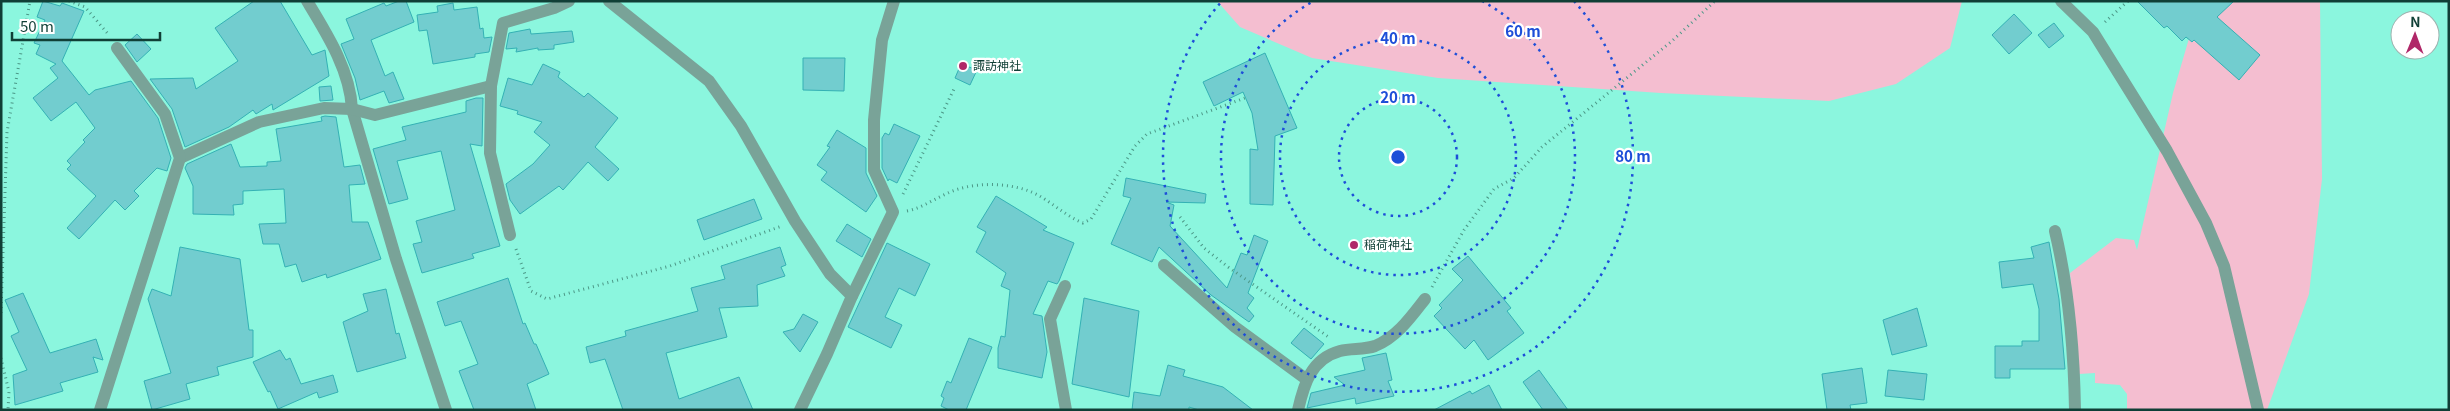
<svg xmlns="http://www.w3.org/2000/svg" width="2450" height="411" font-family="Georgia,'Noto Sans JP',serif">
<style>
.green{fill:#f4bed0}
.building{fill:#72cdcf;stroke:#34b1b4}
.lines{fill:none;stroke-linecap:round;stroke-linejoin:round}
.path{stroke:#4c9887;stroke-width:3;stroke-dasharray:1 4;stroke-linecap:butt}
.minor{stroke:#79a398;stroke-width:12}
.ring{fill:none;stroke:#1d4ed8;stroke-width:2.5;stroke-dasharray:2.5 5}
.poi-dot{fill:#b02768;stroke:#fff;stroke-width:2}
.labels{text-anchor:middle;stroke-width:4.5;stroke-linejoin:round;paint-order:stroke}
.poi-label{font-size:12px;fill:#103f36;stroke:#fff;text-anchor:start}
.centre{fill:#1d4ed8;stroke:#fff;stroke-width:2.5}
.ring-label{font-size:15px;text-anchor:middle;font-weight:bold;fill:#1d4ed8;stroke:#fff;stroke-width:4.5;stroke-linejoin:round;paint-order:stroke}
</style>
<rect width="100%" height="100%" fill="#8bf6de"/>
<g class="green">
<polygon points="1217,1 1962,1 1950,48 1896,84 1829,101 1661,93 1438,78 1312,58 1240,27"/>
<polygon points="2200,1 2320,1 2322,179 2309,294 2267,410 2127,410 2127,394 2120,385 2095,383 2095,373 2079,374 2070,273 2116,238 2134,240 2137,250 2173,93"/>
</g>
<g class="building">
<polygon points="43,1 60,6 62,3 84,11 62,61 89,95 95,90 131,81 158,118 171,158 167,171 157,168 134,191 139,196 125,210 115,200 79,239 67,228 96,196 67,169 71,165 67,161 85,142 83,140 95,128 76,102 51,121 33,98 58,78 50,68 56,64 36,54 40,45 34,43 45,20 37,17"/>
<polygon points="254,1 280,1 312,55 325,50 329,76 273,110 272,104 256,114 253,110 229,127 185,147 172,109 150,79 193,78 196,89 238,61 215,28"/>
<polygon points="399,1 406,1 414,22 371,40 385,76 393,72 404,99 389,103 384,91 360,100 355,78 341,44 354,39 346,19 384,3 386,6"/>
<polygon points="2137,1 2234,1 2217,17 2260,55 2239,80 2194,40 2192,42 2186,37 2182,41 2167,26 2164,28"/>
<polygon points="453,3 454,10 477,7 480,29 483,28 484,38 492,37 489,52 475,54 475,57 433,64 427,30 419,31 417,15 438,12 437,6"/>
<polygon points="2014,14 2032,33 2009,54 1992,35"/>
<polygon points="2054,23 2064,36 2049,48 2038,35"/>
<polygon points="530,29 531,34 572,31 574,42 554,45 554,49 538,50 538,48 516,52 517,48 506,49 509,33"/>
<polygon points="137,34 151,49 137,62 125,45"/>
<polygon points="1265,53 1297,128 1275,136 1273,205 1250,204 1250,149 1258,150 1252,113 1243,92 1214,106 1203,82"/>
<polygon points="803,58 845,58 844,91 803,90"/>
<polygon points="543,64 560,72 558,77 584,97 588,93 618,118 595,147 619,169 608,181 588,162 563,190 559,186 520,214 510,200 506,184 533,164 550,145 534,132 542,122 517,114 518,111 500,106 508,78 532,85"/>
<polygon points="961,64 977,70 970,85 955,78"/>
<polygon points="331,86 333,100 320,101 319,87"/>
<polygon points="476,98 483,98 482,146 470,144 500,246 472,254 474,258 422,273 413,244 422,242 416,221 455,210 441,151 397,161 408,199 389,204 373,149 406,140 402,127 466,112 466,101"/>
<polygon points="325,116 336,117 344,167 360,165 365,184 349,185 352,222 368,222 381,259 327,278 326,274 302,282 296,264 285,267 279,244 263,244 259,224 286,223 284,189 243,191 243,204 233,205 234,215 193,214 193,186 185,168 187,164 231,144 240,167 267,166 267,162 281,161 276,129 322,121 321,117"/>
<polygon points="894,124 920,136 897,183 889,179 888,181 882,168 882,138 885,133 889,135"/>
<polygon points="837,130 866,148 866,173 877,196 866,212 821,180 827,172 817,165 830,147 827,146"/>
<polygon points="1126,178 1206,194 1205,203 1166,202 1174,205 1170,226 1227,288 1241,253 1247,255 1254,235 1268,241 1248,293 1254,298 1247,308 1254,316 1249,322 1211,295 1159,247 1152,262 1111,244 1131,198 1123,196"/>
<polygon points="996,196 1047,227 1043,230 1074,243 1059,281 1057,284 1048,281 1033,314 1042,316 1047,352 1042,378 998,368 998,348 1001,336 1005,337 1010,290 1001,286 1006,273 976,252 986,232 977,227"/>
<polygon points="754,199 762,219 704,240 697,220"/>
<polygon points="847,224 871,239 862,257 836,241"/>
<polygon points="2049,242 2059,299 2065,369 2010,369 2010,378 1995,378 1995,346 2022,346 2022,341 2039,341 2039,309 2033,284 2002,288 1999,262 2034,258 2031,247"/>
<polygon points="887,243 930,264 915,296 899,288 885,317 902,325 891,348 848,327"/>
<polygon points="180,247 240,259 249,330 253,330 253,357 217,367 219,375 186,384 190,399 152,410 144,381 171,373 148,299 152,289 171,296"/>
<polygon points="780,247 786,265 781,267 785,276 757,285 758,306 719,308 727,337 666,353 679,399 739,377 753,410 623,410 605,359 590,363 586,347 626,336 625,331 698,311 691,288 725,279 721,266"/>
<polygon points="1468,256 1511,308 1507,311 1524,333 1488,360 1474,340 1465,349 1434,316 1442,308 1439,305 1463,280 1452,269"/>
<polygon points="508,278 523,324 525,323 534,344 536,344 549,374 527,384 536,410 474,410 459,371 478,364 461,321 445,326 437,302"/>
<polygon points="386,289 396,334 399,333 406,358 357,372 343,322 368,311 363,294"/>
<polygon points="23,293 50,353 96,339 103,360 93,357 98,372 60,383 63,391 15,405 13,375 27,370 11,336 19,332 5,300"/>
<polygon points="1084,298 1139,311 1129,397 1072,384"/>
<polygon points="1917,308 1927,346 1892,355 1883,320"/>
<polygon points="803,314 818,322 800,352 783,332 794,329"/>
<polygon points="1304,328 1324,344 1311,359 1291,343"/>
<polygon points="969,338 992,347 966,410 949,410 941,406 944,398 941,396 947,381 951,383"/>
<polygon points="280,350 286,360 290,358 301,384 333,375 338,392 319,398 317,392 278,409 270,391 268,392 253,362"/>
<polygon points="1386,353 1392,380 1388,381 1394,396 1356,404 1355,398 1307,408 1311,393 1345,385 1334,377 1365,370 1362,358"/>
<polygon points="1168,365 1185,370 1183,376 1223,387 1253,410 1199,410 1189,407 1189,410 1132,410 1134,392 1160,396"/>
<polygon points="1862,368 1867,403 1850,405 1851,410 1827,410 1822,374"/>
<polygon points="1539,370 1568,410 1543,410 1523,382"/>
<polygon points="1888,370 1927,374 1924,400 1885,396"/>
<polygon points="1489,385 1502,410 1434,410 1470,391 1472,394"/>
</g>
<g class="lines">
<g class="path">
<polyline points="69,1 85,7 109,35"/>
<polyline points="2105,22 2128,1"/>
<polyline points="903,194 954,89"/>
<path d="M907,211C922,208 932,200 946,194C969,182 1005,182 1029,191C1048,198 1063,215 1083,223L1091,219L1135,146L1147,134L1245,98"/>
<polyline points="1180,217 1204,248 1228,267 1330,338"/>
<polyline points="516,249 531,291 547,299 670,266 782,226"/>
<polyline points="1432,287 1464,230 1494,189 1514,178 1542,147 1672,41 1715,1"/>
<polyline points="1,313 7,132 30,1"/>
<polyline points="1,358 9,392 8,410"/>
</g>
<g class="minor">
<path d="M307,1C327,34 350,70 352,109L396,259L446,410"/>
<polyline points="609,1 709,81 741,126 795,221 830,274 852,296"/>
<polyline points="2061,1 2093,32 2167,151 2206,223 2224,266 2258,410"/>
<polyline points="180,158 259,122 324,108 352,109 375,115 491,86"/>
<path d="M2055,231C2069,290 2074,349 2075,410"/>
<polyline points="510,235 490,153 491,86 503,23 554,8 569,1"/>
<polyline points="1164,265 1235,327 1306,379"/>
<polyline points="1065,286 1050,319 1066,410"/>
<polyline points="100,410 180,158 165,114 117,48"/>
<polyline points="800,410 827,354 852,296 893,212 874,170 874,120 882,40 894,1"/>
<path d="M1298,410C1304,384 1311,359 1340,351C1351,348 1364,350 1375,346C1397,337 1411,317 1425,299"/>
</g>
</g>
<g class="ring">
<circle cx="1398" cy="157" r="59"/>
<circle cx="1398" cy="157" r="118"/>
<path d="M1482 1A177 177 0 1 1 1314 1"/>
<path d="M1574 1A235 235 0 1 1 1222 1"/>
</g>
<g class="poi-dot">
<circle cx="963" cy="66" r="5"/>
<circle cx="1354" cy="245" r="5"/>
</g>
<g class="labels">
<g class="poi-label">
<text x="973" y="70">諏訪神社</text>
<text x="1364" y="249">稲荷神社</text>
</g>
</g>
<circle cx="1398" cy="157" r="8" class="centre"/>
<g class="ring-label">
<text x="1523" y="37">60 m</text>
<text x="1398" y="44">40 m</text>
<text x="1398" y="103">20 m</text>
<text x="1633" y="162">80 m</text>
</g>
<rect width="2450" height="411" fill="none" stroke="#103f36" stroke-width="5"/>
<g transform="translate(2415 35) rotate(1)"><circle r="24" fill="#ffffff" stroke="#9fb2af"/>
<path d="M0-4L9 19L0 12L-9 19Z" fill="#b02768"/>
<text y="-8" font-size="14" font-weight="bold" text-anchor="middle" fill="#103f36">N</text>
</g>
<path d="M12 32v8h148v-8" fill="none" stroke="#103f36" stroke-width="2.5"/>
<text x="20" y="32" font-size="15" fill="#103f36" stroke="#ffffff" stroke-width="4" paint-order="stroke">50 m</text>
</svg>
